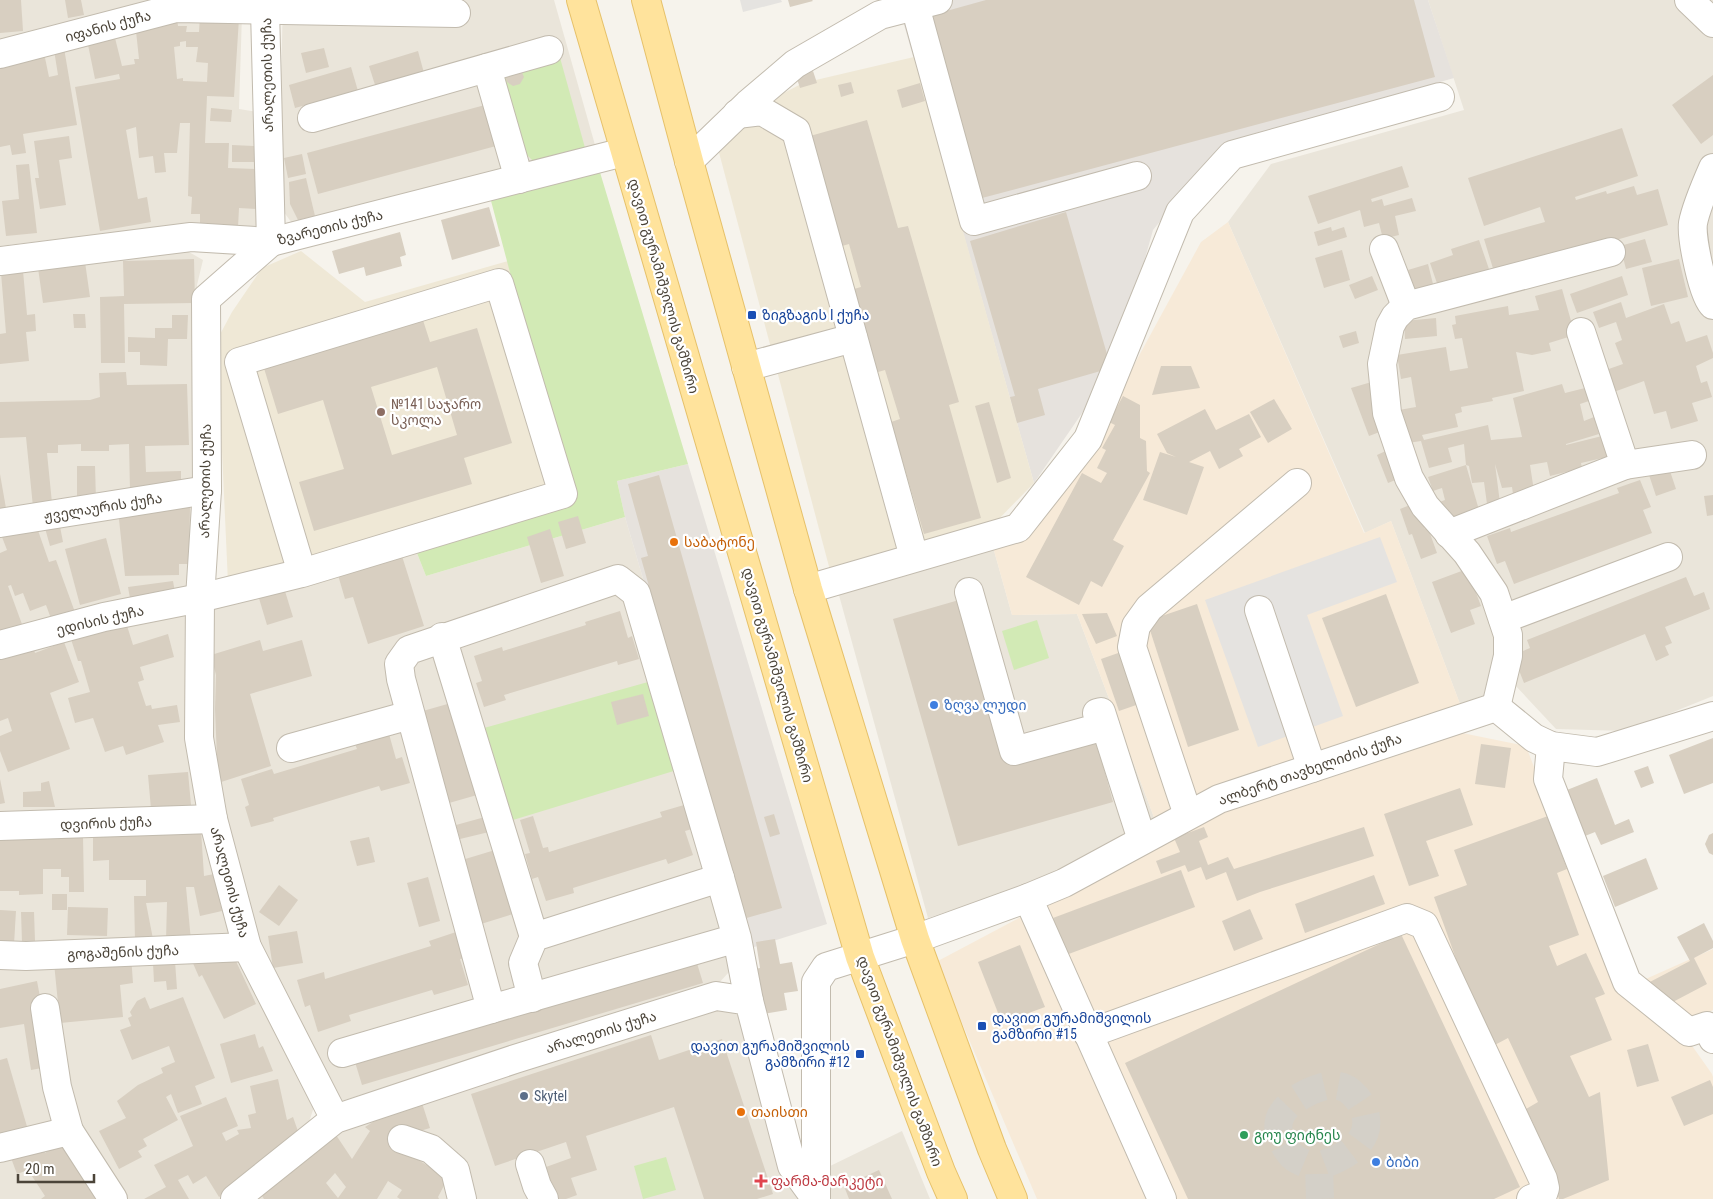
<svg xmlns="http://www.w3.org/2000/svg" width="1713" height="1199" font-family="'Roboto Condensed','Noto Sans Georgian',sans-serif">
<style>
.residential{fill:#eae5da}
.commercial{fill:#f7ead8}
.industrial{fill:#e6e2dd}
.education{fill:#efe8d6}
.green{fill:#d2eab5}
.parking{fill:#e5e3e0}
.building{fill:#d8cfc1;fill-rule:evenodd}
.lines{fill:none;stroke-linecap:round;stroke-linejoin:round}
.minor-tunnel{stroke:#d4d0c8;stroke-width:28;stroke-dasharray:28 14;stroke-linecap:butt}
.minor-casing{stroke:#c2bbae;stroke-width:30}
.major-casing{stroke:#e6c16a;stroke-width:30}
.minor{stroke:#fff;stroke-width:28}
.major{stroke:#ffe39c;stroke-width:28}
.transit-dot{fill:#1a4fb4;stroke:#fff;stroke-width:2}
.education-dot{fill:#8d6e63;stroke:#fff;stroke-width:2}
.food-dot{fill:#e8710a;stroke:#fff;stroke-width:2}
.shop-dot{fill:#3f7fe0;stroke:#fff;stroke-width:2}
.service-dot{fill:#5c6f8a;stroke:#fff;stroke-width:2}
.leisure-dot{fill:#2e9e5b;stroke:#fff;stroke-width:2}
.health-dot{fill:#e0444e;stroke:#fff;stroke-width:2}
.labels{text-anchor:middle;stroke-width:4.5;stroke-linejoin:round;paint-order:stroke}
.street-label{font-size:14px;fill:#4b4439;stroke:#fff}
.transit-label{font-size:14px;fill:#164399;stroke:#fff;text-anchor:start}
.education-label{font-size:14px;fill:#785e54;stroke:#fff;text-anchor:start}
.food-label{font-size:14px;fill:#c56008;stroke:#fff;text-anchor:start}
.shop-label{font-size:14px;fill:#366cbe;stroke:#fff;text-anchor:start}
.service-label{font-size:14px;fill:#4e5e75;stroke:#fff;text-anchor:start}
.leisure-label{font-size:14px;fill:#27864d;stroke:#fff;text-anchor:start}
.health-label{font-size:14px;fill:#be3a42;stroke:#fff;text-anchor:start}
</style>
<rect width="100%" height="100%" fill="#f6f3ec"/>
<g class="residential">
<polygon points="0,0 156,0 0,41"/>
<polygon points="283,0 554,0 597,152 297,230 278,204"/>
<polygon points="1428,0 1713,0 1713,696 1626,731 1556,729 1514,684 1460,704 1391,521 1365,533 1228,222 1271,164 1464,110"/>
<polygon points="242,14 239,109 257,112 262,233 176,225 0,246 0,58 134,21"/>
<polygon points="180,247 203,260 197,285 192,482 190,743 199,815 318,1095 304,1137 226,1199 121,1199 74,1125 0,1143 0,269"/>
<polygon points="625,517 751,948 718,984 335,1103 268,977 216,806 205,611 415,548 426,576"/>
<polygon points="993,547 1012,615 1077,614 1155,820 1034,883 928,918 837,588"/>
<polygon points="721,1003 747,1022 787,1187 902,1131 930,1199 244,1199 334,1125"/>
<polygon points="64,1137 107,1199 0,1199 0,1160"/>
</g>
<g class="commercial">
<polygon points="1228,222 1364,533 1391,521 1460,704 1207,791 1155,820 1077,614 1012,615 993,547 1080,464 1201,242"/>
<polygon points="1462,733 1526,746 1619,991 1688,1040 1712,1074 1713,1077 1713,1199 1037,1199 936,962 1221,811"/>
<polygon points="1713,949 1713,1010 1688,1023 1639,982"/>
</g>
<g class="industrial">
<polygon points="897,0 1428,0 1454,78 1225,143 1153,230 1115,365 1034,483"/>
<polygon points="688,464 827,924 751,948 625,517 617,481"/>
</g>
<g class="education">
<polygon points="914,57 1034,483 989,529 831,574 717,145 751,110 803,83"/>
<polygon points="301,251 365,302 508,261 564,484 228,583 217,340 232,312 262,268"/>
</g>
<g class="green">
<polygon points="559,54 587,155 538,166 518,146 498,71"/>
<polygon points="599,169 688,464 617,481 625,517 426,576 415,548 570,499 490,197"/>
<polygon points="1037,620 1049,658 1014,670 1002,631"/>
<polygon points="648,682 677,770 513,820 484,728"/>
<polygon points="666,1157 676,1190 643,1199 634,1166"/>
</g>
<g class="parking">
<polygon points="740,0 781,0 782,2 743,12"/>
<polygon points="1380,537 1397,582 1307,615 1343,716 1258,747 1205,600"/>
</g>
<g class="building">
<polygon points="0,0 21,0 23,31 0,33"/>
<polygon points="65,0 81,0 84,15 68,18"/>
<polygon points="788,0 812,0 813,1 790,7"/>
<polygon points="986,0 1414,0 1435,77 982,198 932,15"/>
<path d="M200,16L239,18L234,97L207,96L205,143H229L228,168L257,169L256,209L239,208L238,227L200,226V214H191L192,197L188,196L190,123H180L177,153H164L166,172L155,173L153,156L139,158L136,127L126,130L138,199L147,197L151,222L100,231L75,87L120,79L119,74L95,79L87,40L114,34L122,66L135,64L134,59H139L135,22L177,17L178,26H187L186,32H199ZM186,41V47H198L196,62L208,63L207,82L183,81V78L177,79L174,47L180,46V42Z"/>
<polygon points="64,48 77,125 23,134 26,153 12,155 10,145 0,147 0,65 44,53 49,77 58,75 54,50"/>
<polygon points="324,48 329,67 306,73 301,53"/>
<polygon points="418,51 424,73 376,88 369,66"/>
<polygon points="351,67 358,91 295,108 289,85"/>
<polygon points="521,70 524,77 520,84 513,86 507,82 505,76"/>
<polygon points="813,71 817,83 800,88 796,76"/>
<polygon points="1713,75 1713,135 1701,144 1672,105"/>
<polygon points="851,82 854,93 841,97 838,85"/>
<polygon points="920,83 925,101 902,108 897,90"/>
<polygon points="485,105 496,146 318,194 307,153"/>
<polygon points="211,108 232,110 231,122 210,121"/>
<polygon points="867,120 898,228 908,226 959,402 949,405 981,518 924,534 891,422 900,419 885,370 871,374 847,291 861,287 849,244 842,246 810,136"/>
<polygon points="1622,128 1638,176 1575,197 1576,200 1606,191 1607,194 1634,186 1637,195 1658,189 1668,225 1495,275 1484,239 1545,222 1540,207 1484,226 1468,178"/>
<polygon points="69,136 72,158 59,160 66,205 40,209 35,178 39,178 34,141"/>
<polygon points="232,145 254,146 254,162 232,162"/>
<polygon points="302,154 306,174 288,178 284,158"/>
<polygon points="29,164 37,233 6,236 2,201 19,199 16,165"/>
<polygon points="1402,166 1409,187 1371,199 1372,202 1382,199 1384,206 1412,198 1416,211 1395,216 1399,235 1383,239 1379,223 1364,227 1360,210 1318,224 1308,196"/>
<polygon points="306,178 315,216 298,220 290,204 289,182"/>
<polygon points="489,207 500,246 452,260 441,220"/>
<polygon points="1066,212 1111,368 1038,389 1045,415 1017,423 1010,397 1015,396 970,241"/>
<polygon points="1331,227 1332,231 1344,227 1347,237 1318,246 1314,232"/>
<polygon points="400,232 406,255 400,257 402,266 366,276 364,267 339,274 332,251"/>
<polygon points="1645,239 1652,262 1626,269 1620,246"/>
<polygon points="1479,240 1490,272 1439,289 1430,263 1453,255 1451,249"/>
<polygon points="1342,250 1350,280 1324,288 1315,258"/>
<polygon points="194,259 195,303 124,304 125,363 101,363 100,297 124,296 123,261"/>
<polygon points="1679,259 1688,297 1651,306 1642,268"/>
<polygon points="85,262 90,297 43,303 38,268"/>
<polygon points="1428,264 1434,288 1414,293 1408,270"/>
<polygon points="23,271 27,315 35,314 36,331 26,332 29,361 0,364 0,334 6,333 1,273"/>
<polygon points="1372,276 1378,290 1355,299 1349,285"/>
<polygon points="1622,276 1628,295 1577,313 1570,294"/>
<polygon points="1562,289 1575,335 1549,343 1551,351 1532,355 1516,352 1524,391 1492,398 1493,401 1461,407 1462,412 1455,414 1458,427 1422,435 1424,440 1488,425 1491,440 1522,437 1513,398 1562,384 1565,393 1585,388 1589,401 1580,404 1584,421 1594,417 1599,434 1566,444 1566,445 1602,436 1607,457 1581,463 1582,468 1550,476 1547,462 1530,465 1534,491 1513,494 1512,487 1502,488 1495,464 1500,503 1487,504 1484,482 1472,483 1469,466 1466,465 1464,444 1448,448 1452,462 1429,468 1421,441 1408,443 1399,410 1416,407 1411,377 1401,379 1397,355 1446,347 1450,371 1468,368 1462,338 1455,339 1452,325 1456,324 1455,316 1508,306 1509,315 1539,310 1535,296"/>
<polygon points="1621,302 1626,318 1664,304 1671,324 1679,321 1686,342 1707,335 1713,353 1713,358 1696,366 1701,383 1707,381 1712,397 1692,403 1698,421 1671,429 1666,411 1654,414 1644,381 1611,393 1603,371 1623,364 1615,343 1622,340 1616,322 1599,328 1593,312"/>
<polygon points="73,314 85,314 86,328 74,328"/>
<polygon points="172,315 188,315 187,339 168,339 167,366 140,365 140,352 128,352 128,337 155,338 155,328 172,328"/>
<path d="M422,317L430,342L477,328L512,443L464,458L472,484L314,531L299,482L344,469L323,400L278,414L263,365ZM437,367L457,435L392,455L371,387Z"/>
<polygon points="1436,318 1437,336 1405,339 1404,321"/>
<polygon points="1356,331 1359,343 1343,348 1339,336"/>
<polygon points="1161,366 1191,366 1200,388 1152,395"/>
<polygon points="126,372 127,385 187,384 189,445 145,446 146,472 181,471 181,490 130,491 129,444 109,445 109,451 81,451 81,444 58,445 58,453 47,453 52,503 33,507 26,437 0,438 0,402 90,400 100,397 99,373"/>
<polygon points="1375,381 1385,430 1369,436 1351,388"/>
<polygon points="1123,396 1140,405 1140,438 1146,441 1147,471 1150,473 1113,540 1124,546 1102,587 1091,581 1079,605 1026,577 1082,473 1101,483 1107,473 1097,468 1106,450 1102,448 1115,425 1109,422"/>
<polygon points="1274,399 1292,429 1268,443 1250,412"/>
<polygon points="989,402 1011,478 997,483 975,406"/>
<polygon points="1205,409 1216,430 1249,414 1261,437 1239,449 1243,456 1219,469 1210,451 1189,462 1204,467 1187,515 1143,500 1160,452 1176,457 1167,453 1157,434"/>
<polygon points="1392,448 1403,477 1388,483 1377,455"/>
<polygon points="1466,465 1479,510 1451,518 1437,503 1445,500 1442,488 1433,491 1428,477"/>
<polygon points="1668,465 1676,489 1656,496 1648,472"/>
<polygon points="77,466 95,466 96,500 77,501"/>
<polygon points="0,474 7,514 0,515"/>
<polygon points="659,475 782,908 743,919 641,558 648,556 628,484"/>
<polygon points="1640,480 1651,507 1643,510 1652,533 1514,584 1505,561 1497,564 1487,536 1510,528 1511,532 1619,493 1617,488"/>
<polygon points="1713,495 1713,515 1707,516 1704,496"/>
<polygon points="1415,503 1425,529 1428,528 1437,553 1421,559 1412,534 1409,535 1400,509"/>
<polygon points="150,507 190,507 189,564 179,564 179,575 125,576 118,510"/>
<polygon points="58,516 63,542 50,546 43,521"/>
<polygon points="578,516 586,543 566,549 558,522"/>
<polygon points="34,519 49,562 56,560 76,615 53,624 46,605 30,611 23,593 15,596 11,585 8,586 23,627 0,636 0,553 7,550 2,537 18,531"/>
<polygon points="550,529 564,576 541,583 527,537"/>
<polygon points="106,538 121,594 80,605 65,549"/>
<polygon points="402,556 424,626 368,644 353,597 345,599 338,575"/>
<polygon points="1467,569 1481,606 1470,610 1475,624 1451,633 1432,582"/>
<polygon points="1686,577 1694,596 1704,592 1710,609 1665,627 1672,643 1665,646 1669,655 1656,661 1645,634 1524,683 1513,655 1530,648 1527,640"/>
<polygon points="173,581 176,598 131,604 128,587"/>
<polygon points="284,588 293,617 267,625 258,595"/>
<polygon points="1386,594 1419,683 1356,707 1322,618"/>
<polygon points="959,600 1005,761 1095,736 1113,802 958,846 893,619"/>
<polygon points="1197,604 1239,730 1188,747 1147,621"/>
<polygon points="620,611 628,638 632,636 639,659 618,665 617,661 504,695 506,700 484,707 476,683 482,681 474,656 502,647 503,651 586,625 585,622"/>
<polygon points="1107,613 1117,636 1096,644 1082,614"/>
<polygon points="124,616 133,645 168,634 174,657 140,667 144,680 138,682 146,706 151,705 152,709 177,705 180,722 158,725 164,742 126,755 123,746 105,752 93,718 75,723 68,698 90,692 81,661 78,661 69,633"/>
<polygon points="260,640 263,651 302,640 312,676 250,694 271,766 218,783 215,709 216,675 211,655"/>
<polygon points="64,642 79,682 50,693 70,749 8,772 0,751 0,736 12,731 8,718 0,721 0,650 32,644 35,653"/>
<polygon points="1124,651 1142,703 1119,711 1101,659"/>
<polygon points="643,694 649,716 617,725 611,702"/>
<polygon points="451,703 477,795 449,803 423,711"/>
<polygon points="389,734 396,759 402,757 410,783 381,791 379,786 273,818 274,821 251,827 245,807 249,805 241,779 272,769 274,774 357,749 355,744"/>
<polygon points="1713,738 1713,783 1684,794 1669,755"/>
<polygon points="1481,744 1511,748 1505,788 1475,784"/>
<polygon points="1648,766 1654,783 1641,788 1634,771"/>
<polygon points="188,772 191,805 151,809 148,775"/>
<polygon points="1597,778 1615,825 1629,819 1634,832 1601,845 1595,832 1585,836 1567,790"/>
<polygon points="0,779 5,803 0,804"/>
<polygon points="49,781 55,807 23,807 23,792 41,791 41,783"/>
<polygon points="1460,788 1473,825 1426,841 1439,876 1409,886 1384,814"/>
<polygon points="684,805 692,829 685,831 693,855 668,864 666,859 573,888 574,893 546,901 538,877 532,879 525,854 530,853 520,820 533,816 543,848 548,847 549,852 662,817 660,812"/>
<polygon points="774,814 780,834 770,837 764,817"/>
<polygon points="1548,816 1567,869 1557,873 1579,935 1549,946 1557,966 1586,953 1605,994 1595,998 1612,1040 1570,1056 1589,1097 1600,1092 1609,1180 1563,1199 1559,1199 1534,1125 1526,1109 1538,1102 1508,1038 1491,1047 1471,1001 1434,897 1467,885 1454,850"/>
<polygon points="485,817 489,832 460,839 456,825"/>
<polygon points="1204,827 1208,837 1199,841 1208,865 1228,857 1234,869 1364,827 1374,856 1260,892 1237,901 1226,872 1206,880 1201,867 1188,872 1185,865 1161,874 1156,861 1180,852 1174,838"/>
<polygon points="201,830 204,876 214,874 222,911 200,916 194,887 186,887 191,941 166,941 167,902 146,903 153,939 135,941 134,896 146,896 146,880 109,880 109,860 93,861 93,833"/>
<polygon points="1713,833 1713,855 1709,853 1705,844 1709,835"/>
<polygon points="83,836 84,892 69,892 69,877 61,877 61,869 43,869 43,894 19,895 19,891 0,891 0,837"/>
<polygon points="369,837 375,862 357,866 350,841"/>
<polygon points="495,850 513,914 481,924 462,860"/>
<polygon points="1646,858 1658,889 1615,907 1603,876"/>
<polygon points="1181,870 1195,907 1066,955 1053,918"/>
<polygon points="1374,875 1385,904 1305,933 1295,904"/>
<polygon points="428,877 440,921 419,927 407,883"/>
<polygon points="279,885 298,900 279,926 259,912"/>
<rect x="52" y="894" width="15" height="16"/>
<polygon points="68,907 108,908 107,936 67,935"/>
<polygon points="1250,909 1263,939 1234,951 1222,921"/>
<polygon points="0,910 16,911 14,944 0,944"/>
<polygon points="21,912 34,912 35,941 22,942"/>
<polygon points="1704,923 1713,941 1713,948 1694,958 1707,984 1669,1004 1646,984 1690,961 1677,937"/>
<polygon points="297,931 303,963 273,968 268,936"/>
<polygon points="456,932 465,958 460,959 468,985 434,995 432,990 349,1015 351,1021 318,1032 310,1005 305,1007 297,980 324,972 325,979 431,946 429,941"/>
<polygon points="1401,934 1520,1187 1494,1199 1188,1199 1125,1063"/>
<polygon points="775,939 780,964 792,962 798,991 784,993 787,1010 763,1014 755,969 760,968 756,942"/>
<polygon points="1020,945 1045,1007 1002,1023 978,962"/>
<polygon points="131,955 133,983 120,985 123,1017 60,1023 54,963"/>
<polygon points="234,957 256,1004 224,1019 202,975 199,977 192,961"/>
<polygon points="696,960 703,983 362,1085 355,1062"/>
<polygon points="175,961 177,989 167,990 166,981 154,982 153,963"/>
<polygon points="37,981 53,1066 31,1070 24,1024 0,1028 0,989"/>
<polygon points="145,997 150,1009 183,997 215,1078 195,1086 202,1104 178,1113 171,1094 166,1097 178,1120 143,1139 147,1146 138,1151 142,1157 119,1169 99,1131 126,1118 117,1101 138,1085 163,1073 161,1068 175,1062 169,1046 132,1060 120,1030 131,1026 128,1018 132,1016 130,1012 137,1001"/>
<polygon points="255,1034 259,1048 263,1046 273,1071 231,1083 220,1044"/>
<polygon points="651,1035 659,1060 722,1039 773,1194 757,1199 704,1199 674,1107 586,1136 597,1170 571,1178 577,1195 566,1199 556,1199 546,1167 571,1158 566,1142 495,1166 471,1094"/>
<polygon points="1648,1044 1659,1081 1637,1087 1627,1050"/>
<polygon points="7,1058 28,1130 0,1138 0,1060"/>
<polygon points="278,1079 287,1120 293,1117 299,1134 262,1168 219,1197 206,1176 193,1184 188,1175 178,1180 189,1199 144,1199 166,1187 154,1165 193,1146 180,1116 226,1097 238,1126 222,1133 226,1141 239,1134 237,1130 251,1128 248,1115 256,1113 250,1086"/>
<polygon points="1710,1080 1713,1087 1713,1114 1684,1126 1671,1097"/>
<path d="M422,1103L430,1128L387,1141L448,1178L438,1197L439,1199H400L397,1197L402,1190L388,1181L377,1199H264L262,1196L334,1132L352,1159L370,1131L365,1127L384,1115ZM335,1173L346,1187L338,1198L326,1183Z"/>
<polygon points="63,1140 104,1199 41,1199 45,1196 28,1170 17,1174 11,1158 43,1146 45,1153"/>
<polygon points="879,1170 892,1199 849,1199 844,1186"/>
</g>
<g class="lines">
<path class="minor-tunnel" d="M1304,1163C1292,1158 1289,1154 1283,1143C1270,1120 1286,1104 1305,1094C1321,1086 1340,1079 1354,1095C1371,1112 1371,1136 1350,1151C1341,1158 1330,1162 1319,1166L1320,1199"/>
<defs>
<g id="minor">
<polyline points="1689,0 1713,23"/>
<polyline points="915,6 974,221 1137,176"/>
<polyline points="265,10 271,242 206,299 207,490 200,598 199,738 213,819 247,947 335,1119"/>
<polyline points="0,54 176,8 456,13"/>
<polyline points="487,68 519,179"/>
<polyline points="737,114 762,111 796,131 914,557"/>
<polyline points="312,118 549,50"/>
<polyline points="689,161 748,104 795,64 880,15 938,0"/>
<path d="M1713,168C1706,184 1696,207 1693,223C1691,237 1703,297 1713,305"/>
<polyline points="1384,249 1406,306"/>
<polyline points="0,261 191,237 271,242 624,152"/>
<polyline points="746,367 853,338"/>
<polyline points="1625,465 1692,455"/>
<polyline points="0,523 207,490"/>
<polyline points="1449,534 1625,465 1581,332"/>
<polyline points="808,589 1018,528 1088,439 1180,212 1232,155 1440,97"/>
<polyline points="969,592 1014,751 1105,726"/>
<polyline points="1259,610 1312,768"/>
<polyline points="1503,619 1668,557"/>
<polyline points="442,637 534,937"/>
<polyline points="0,645 104,617 200,598 302,573 563,494 499,283 239,362 302,573"/>
<polyline points="1496,707 1508,656 1508,635 1494,593 1467,553 1425,506 1409,478 1387,413 1382,364 1390,326 1395,317 1406,306 1611,252"/>
<polyline points="1097,713 1101,712 1142,840"/>
<polyline points="1551,746 1548,779 1627,982 1689,1032 1707,1026 1713,1039"/>
<polyline points="291,748 410,715"/>
<polyline points="1188,815 1132,647 1136,626 1149,608 1297,483"/>
<polyline points="0,826 213,819"/>
<polyline points="1028,898 1162,1199"/>
<polyline points="737,938 491,1009 401,679 399,664 409,650 618,579 636,593 720,878 737,938 749,1001"/>
<polyline points="0,955 26,956 247,947"/>
<polyline points="532,998 523,963 534,937 720,878"/>
<polyline points="45,1008 57,1087 69,1131"/>
<polyline points="1088,1034 1407,918 1424,925 1543,1179 1545,1188 1543,1194 1531,1199"/>
<polyline points="342,1053 491,1009"/>
<polyline points="402,1139 431,1149 455,1170 462,1199"/>
<polyline points="0,1148 69,1131 113,1199"/>
<polyline points="530,1164 537,1186 544,1199"/>
<polyline points="235,1199 335,1119 515,1059 716,996 749,1001 792,1166 816,1199"/>
<polyline points="816,1199 816,982 826,967 915,939 1028,898 1064,883 1219,799 1496,707 1534,738 1551,746 1597,752 1713,716"/>
</g>
<g id="major">
<polyline points="581,0 860,957 941,1172 953,1199"/>
<polyline points="646,0 689,161 808,589 915,939 992,1149 1013,1199"/>
</g>
</defs>
<use href="#minor" class="minor-casing"/>
<use href="#major" class="major-casing"/>
<use href="#minor" class="minor"/>
<use href="#major" class="major"/>
</g>
<g class="transit-dot">
<rect x="747" y="310" width="10" height="10" rx="2.5"/>
<rect x="977" y="1021" width="10" height="10" rx="2.5"/>
<rect x="855" y="1049" width="10" height="10" rx="2.5"/>
</g>
<circle class="education-dot" cx="381" cy="412" r="5"/>
<g class="food-dot">
<circle cx="674" cy="542" r="5"/>
<circle cx="741" cy="1112" r="5"/>
</g>
<g class="shop-dot">
<circle cx="934" cy="705" r="5"/>
<circle cx="1376" cy="1162" r="5"/>
</g>
<circle class="service-dot" cx="524" cy="1096" r="5"/>
<circle class="leisure-dot" cx="1244" cy="1135" r="5"/>
<path class="health-dot" d="M758.5 1173.5h5v5h5v5h-5v5h-5v-5h-5v-5h5z"/>
<g class="labels">
<g class="street-label">
<text transform="translate(108 26) rotate(-15)" y="5">იფანის ქუჩა</text>
<text transform="translate(267 75) rotate(-91)" y="5">არალეთის ქუჩა</text>
<text transform="translate(330 227) rotate(-14)" y="5">ზვარეთის ქუჩა</text>
<text transform="translate(664 286) rotate(74)" y="5">დავით გურამიშვილის გამზირი</text>
<text transform="translate(205 481) rotate(-89)" y="5">არალეთის ქუჩა</text>
<text transform="translate(103 507) rotate(-9)" y="5">ჟველაურის ქუჩა</text>
<text transform="translate(100 620) rotate(-13)" y="5">ედისის ქუჩა</text>
<text transform="translate(778 675) rotate(74)" y="5">დავით გურამიშვილის გამზირი</text>
<text transform="translate(1310 769) rotate(-19)" y="5">ალბერტ თავხელიძის ქუჩა</text>
<text transform="translate(106 823) rotate(-2)" y="5">დვირის ქუჩა</text>
<text transform="translate(230 882) rotate(75)" y="5">არალეთის ქუჩა</text>
<text transform="translate(123 952) rotate(-2)" y="5">გოგაშენის ქუჩა</text>
<text transform="translate(601 1032) rotate(-17)" y="5">არალეთის ქუჩა</text>
<text transform="translate(900 1061) rotate(70)" y="5">დავით გურამიშვილის გამზირი</text>
</g>
<g class="transit-label">
<text x="762" y="320">ზიგზაგის I ქუჩა</text>
<text x="992" y="1023">დავით გურამიშვილის<tspan x="992" dy="16">გამზირი #15</tspan></text>
<text x="850" y="1051" text-anchor="end">დავით გურამიშვილის<tspan x="850" dy="16">გამზირი #12</tspan></text>
</g>
<g class="education-label">
<text x="391" y="409">№141 საჯარო<tspan x="391" dy="16">სკოლა</tspan></text>
</g>
<g class="food-label">
<text x="684" y="547">საბატონე</text>
<text x="751" y="1117">თაისთი</text>
</g>
<g class="shop-label">
<text x="944" y="710">ზღვა ლუდი</text>
<text x="1386" y="1167">ბიბი</text>
</g>
<g class="service-label">
<text x="534" y="1101">Skytel</text>
</g>
<g class="leisure-label">
<text x="1254" y="1140">გოუ ფიტნეს</text>
</g>
<g class="health-label">
<text x="771" y="1186">ფარმა-მარკეტი</text>
</g>
</g>
<path d="M18 1174v8h76v-8" fill="none" stroke="#4b4439" stroke-width="2.5"/>
<text x="25" y="1174" font-size="15" fill="#4b4439" stroke="#ffffff" stroke-width="4" paint-order="stroke">20 m</text>
</svg>
